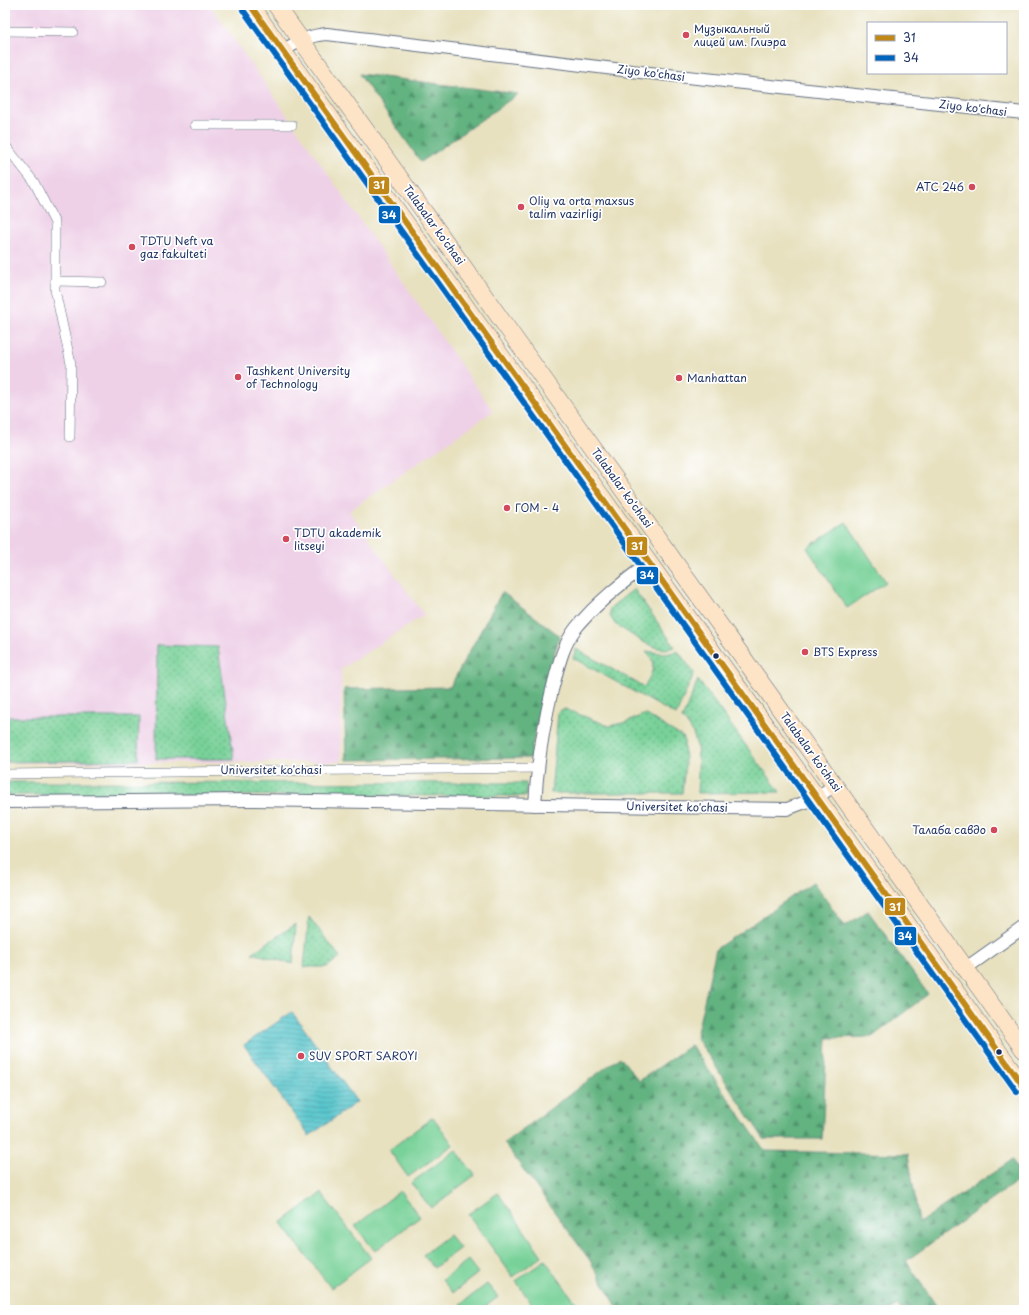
<svg xmlns="http://www.w3.org/2000/svg" width="1029" height="1315" font-family="'Playpen Sans',sans-serif">
<style>
.built{fill:#eed0e7}
.grass{fill:url(#grass-dots);stroke:#4a807b}
.forest{fill:url(#forest-firs);stroke:#3e716f}
.pitch{fill:#78d198;stroke:#4a807b}
.water{fill:url(#water-rules);stroke:#3a7a95}
.lines{fill:none;stroke-linecap:round;stroke-linejoin:round}
.pedestrian-casing{stroke:#626d80;stroke-width:10}
.minor-casing{stroke:#626d80;stroke-width:14}
.secondary-casing{stroke:#626d80;stroke-width:18}
.pedestrian{stroke:#fff;stroke-width:9}
.minor{stroke:#fff;stroke-width:12}
.secondary{stroke:#fee4c6;stroke-width:17}
.bus-1-casing{stroke:#fff;stroke-width:9}
.bus-2-casing{stroke:#fff;stroke-width:9}
.bus-1{stroke:#c08818;stroke-width:6}
.bus-2{stroke:#0065bd;stroke-width:6}
.poi-dot{fill:#d1495b;stroke:#fff;stroke-width:1.5}
.bus-dot{fill:#1b2f5e;stroke:#fff;stroke-width:1.5}
.labels{text-anchor:middle;stroke-width:3.5;stroke-linejoin:round;paint-order:stroke}
.poi-label{font-size:11px;fill:#1b2f5e;stroke:#fff;text-anchor:start}
.street-label{font-size:11px;fill:#1b2f5e;stroke:#fff}
.line-badge{stroke:#fff;stroke-width:1.5}
.badge-label{font-size:11px;text-anchor:middle;font-weight:bold;fill:#fff}
</style>
<defs>
<pattern id="grass-dots" width="8" height="8" patternUnits="userSpaceOnUse"><rect width="8" height="8" fill="#78d198"/><path d="M2 2h.1M6 6h.1" fill="none" stroke="#62aa7f" stroke-width="1.8" stroke-linecap="round"/></pattern>
<pattern id="forest-firs" width="22" height="20" patternUnits="userSpaceOnUse"><rect width="22" height="20" fill="#62b380"/><path d="M5 1l3.5 6h-7zM16 11l3.5 6h-7z" fill="#50926c"/></pattern>
<pattern id="water-rules" width="6" height="5" patternUnits="userSpaceOnUse"><rect width="6" height="5" fill="#58c6cc"/><path d="M0 2.5h6" fill="none" stroke="#48a1a9"/></pattern>
</defs>
<rect width="100%" height="100%" fill="#fff"/>
<filter id="ink" filterUnits="userSpaceOnUse"><feTurbulence type="fractalNoise" baseFrequency=".025" numOctaves="2"/><feDisplacementMap in="SourceGraphic" scale="8" xChannelSelector="R" yChannelSelector="G"/><feConvolveMatrix kernelMatrix="1 2 1 2 8 2 1 2 1" color-interpolation-filters="sRGB"/></filter>
<filter id="wash" filterUnits="userSpaceOnUse"><feTurbulence type="fractalNoise" baseFrequency=".012" numOctaves="4" result="noise"/><feDisplacementMap in="SourceGraphic" scale="16" xChannelSelector="R" yChannelSelector="G"/><feGaussianBlur stdDeviation="0.9" result="paint"/><feColorMatrix in="noise" values="0 0 0 0 0 0 0 0 0 0 0 0 0 0 0 0 0 1.4 0 .05"/><feComposite in="paint" operator="in"/></filter>
<g filter="url(#wash)">
<rect width="100%" height="100%" fill="#e7e1bf"/>
<polygon class="built" points="5,5 210,5 493,411 349,511 424,615 341,669 341,762 5,763"/>
<g class="grass">
<path d="M634,589L675,647C655,655 632,634 615,624L610,616V608Z"/>
<polygon points="157,645 218,647 234,759 156,759"/>
<path d="M576,649L644,687C652,674 658,663 646,651L666,654L678,651L694,673L676,715L573,658Z"/>
<path d="M698,680L780,792L697,793C698,770 703,736 682,719Z"/>
<polygon points="565,709 609,726 627,722 645,714 684,738 685,765 682,793 551,793 558,713 561,710"/>
<polygon points="5,717 139,717 138,760 5,762"/>
<polygon points="5,782 526,783 526,796 5,795"/>
<polygon points="309,917 340,957 327,967 304,967"/>
<polygon points="296,924 293,964 252,953"/>
</g>
<g class="forest">
<polygon points="359,74 518,94 421,162"/>
<polygon points="502,592 560,636 546,679 530,758 346,760 344,689 450,687"/>
<polygon points="813,882 845,926 868,911 928,994 872,1037 827,1038 822,1139 764,1139 696,1037 716,949"/>
<polygon points="691,1045 765,1151 908,1154 919,1223 1012,1160 1023,1177 906,1261 939,1310 901,1310 897,1305 889,1310 619,1310 589,1259 504,1143 620,1057 639,1081"/>
</g>
<g class="pitch">
<polygon points="846,522 886,582 847,608 807,548"/>
<polygon points="433,1117 453,1145 408,1177 389,1150"/>
<polygon points="456,1150 475,1175 431,1208 411,1183"/>
<polygon points="400,1191 420,1217 375,1251 355,1226"/>
<polygon points="321,1193 371,1258 331,1288 281,1223"/>
<polygon points="498,1193 542,1256 513,1277 468,1214"/>
<polygon points="449,1235 460,1248 434,1268 423,1255"/>
<polygon points="468,1260 478,1273 453,1293 442,1280"/>
<polygon points="545,1260 581,1310 536,1310 516,1281"/>
<polygon points="487,1284 498,1297 481,1310 466,1310 461,1304"/>
</g>
<polygon class="water" points="292,1012 357,1102 309,1136 244,1045"/>
</g>
<g filter="url(#ink)">
<g class="lines">
<defs>
<g id="pedestrian">
<polyline points="5,31 73,32"/>
<polyline points="195,125 292,125"/>
<polyline points="5,145 34,182 55,223 55,290 71,364 70,437"/>
<polyline points="55,281 102,282"/>
<polyline points="5,774 537,768"/>
</g>
<g id="minor">
<path d="M282,51C297,42 310,35 327,34L631,71L1024,113"/>
<polyline points="5,802 254,800 787,809 816,798 835,785"/>
<path d="M535,805C537,765 543,728 552,690C558,668 562,646 576,628C596,603 623,582 649,563"/>
<polyline points="966,968 1024,927"/>
</g>
<g id="secondary">
<polyline points="250,5 1024,1087"/>
<polyline points="276,5 1024,1050"/>
</g>
</defs>
<use href="#pedestrian" class="pedestrian-casing"/>
<use href="#minor" class="minor-casing"/>
<use href="#secondary" class="secondary-casing"/>
<use href="#pedestrian" class="pedestrian"/>
<use href="#minor" class="minor"/>
<use href="#secondary" class="secondary"/>
<defs>
<polyline id="bus-1" points="250,5 1024,1087"/>
<polyline id="bus-2" points="243,10 1017,1092"/>
</defs>
<use href="#bus-1" class="bus-1-casing"/>
<use href="#bus-2" class="bus-2-casing"/>
<use href="#bus-1" class="bus-1"/>
<use href="#bus-2" class="bus-2"/>
</g>
</g>
<g class="poi-dot">
<circle cx="686" cy="35" r="4"/>
<circle cx="972" cy="187" r="4"/>
<circle cx="521" cy="207" r="4"/>
<circle cx="132" cy="247" r="4"/>
<circle cx="238" cy="377" r="4"/>
<circle cx="679" cy="378" r="4"/>
<circle cx="507" cy="508" r="4"/>
<circle cx="286" cy="539" r="4"/>
<circle cx="805" cy="652" r="4"/>
<circle cx="994" cy="830" r="4"/>
<circle cx="301" cy="1056" r="4"/>
</g>
<g class="bus-dot">
<circle cx="716" cy="656" r="3.5"/>
<circle cx="999" cy="1052" r="3.5"/>
</g>
<g class="labels">
<g class="poi-label">
<text x="694" y="33">Музыкальный<tspan x="694" dy="13">лицей им. Глиэра</tspan></text>
<text x="964" y="191" text-anchor="end">АТС 246</text>
<text x="529" y="205">Oliy va orta maxsus<tspan x="529" dy="13">talim vazirligi</tspan></text>
<text x="140" y="245">TDTU Neft va<tspan x="140" dy="13">gaz fakulteti</tspan></text>
<text x="246" y="375">Tashkent University<tspan x="246" dy="13">of Technology</tspan></text>
<text x="687" y="382">Manhattan</text>
<text x="515" y="512">ГОМ - 4</text>
<text x="294" y="537">TDTU akademik<tspan x="294" dy="13">litseyi</tspan></text>
<text x="813" y="656">BTS Express</text>
<text x="986" y="834" text-anchor="end">Талаба савдо</text>
<text x="309" y="1060">SUV SPORT SAROYI</text>
</g>
<g class="street-label">
<text transform="translate(651 73) rotate(7)" y="4">Ziyo ko'chasi</text>
<text transform="translate(973 108) rotate(7)" y="4">Ziyo ko'chasi</text>
<text transform="translate(434 225) rotate(54)" y="4">Talabalar ko'chasi</text>
<text transform="translate(622 488) rotate(54)" y="4">Talabalar ko'chasi</text>
<text transform="translate(811 752) rotate(54)" y="4">Talabalar ko'chasi</text>
<text x="271" y="774">Universitet ko'chasi</text>
<text transform="translate(677 807) rotate(1)" y="4">Universitet ko'chasi</text>
</g>
</g>
<g class="line-badge">
<rect x="368" y="176" width="22" height="19" rx="4" fill="#c08818"/>
<rect x="378" y="205" width="23" height="19" rx="4" fill="#0065bd"/>
<rect x="626" y="536" width="22" height="20" rx="4" fill="#c08818"/>
<rect x="636" y="566" width="23" height="19" rx="4" fill="#0065bd"/>
<rect x="884" y="897" width="22" height="19" rx="4" fill="#c08818"/>
<rect x="894" y="926" width="23" height="20" rx="4" fill="#0065bd"/>
</g>
<g class="badge-label">
<text x="379" y="189">31</text>
<text x="389" y="219">34</text>
<text x="637" y="550">31</text>
<text x="647" y="579">34</text>
<text x="895" y="911">31</text>
<text x="905" y="940">34</text>
</g>
<rect width="1029" height="1315" fill="none" stroke="#fff" stroke-width="20"/>
<rect x="867" y="22" width="140" height="52" fill="#ffffff" stroke="#a4acbf"/>
<rect x="875" y="35" width="20" height="6" fill="#c08818" stroke="#a4acbf"/>
<text x="903" y="42" font-size="12" fill="#1b2f5e">31</text>
<rect x="875" y="55" width="20" height="6" fill="#0065bd" stroke="#a4acbf"/>
<text x="903" y="62" font-size="12" fill="#1b2f5e">34</text>
</svg>
